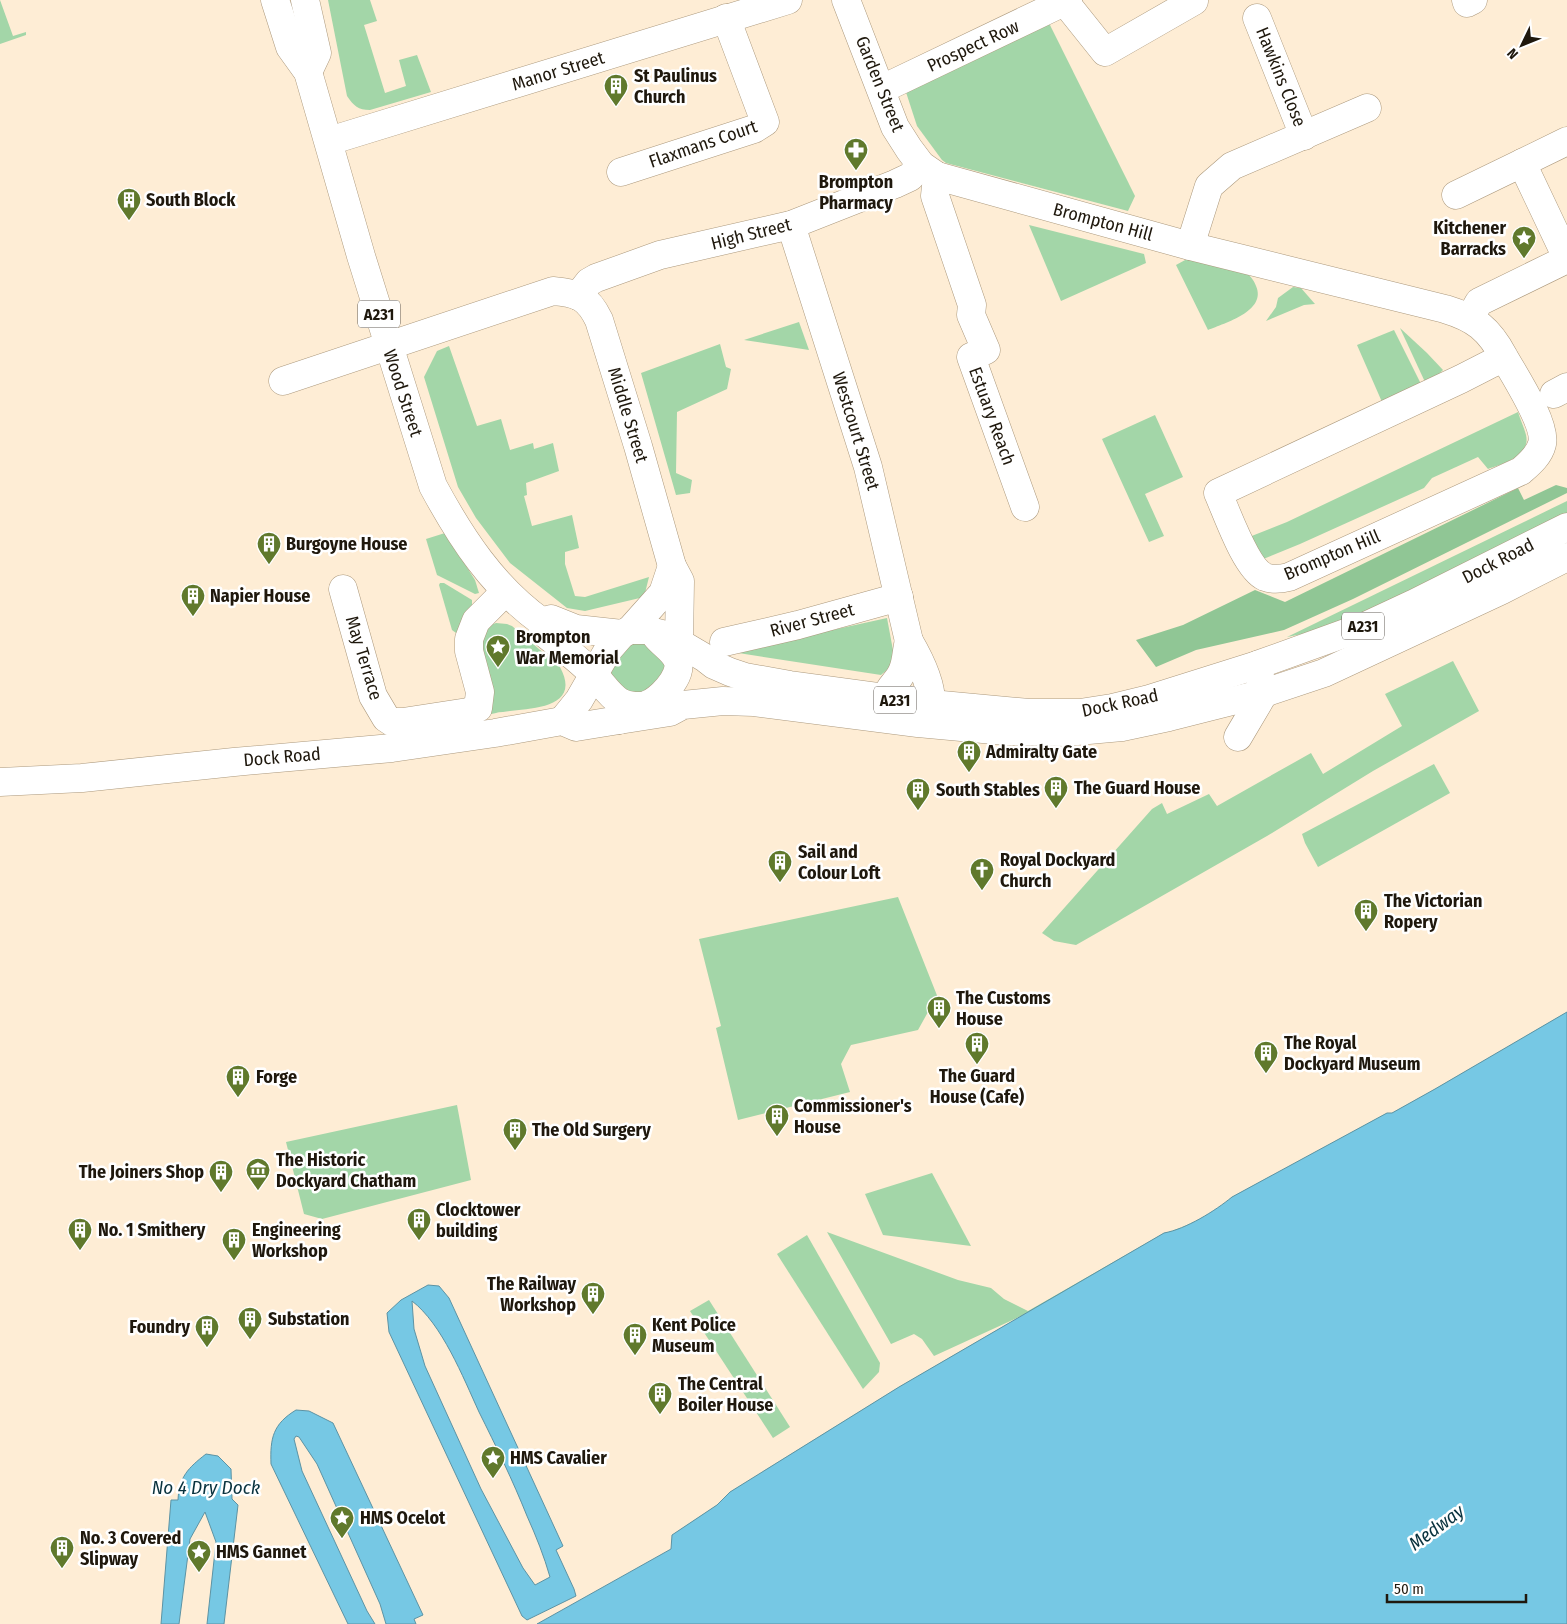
<svg xmlns="http://www.w3.org/2000/svg" width="1567" height="1624" font-family="'Fira Sans Condensed',sans-serif">
<style>
.green{fill:#a3d6a8}
.forest{fill:#90c695}
.water{fill:#76c8e4;stroke:#5c93a4;fill-rule:evenodd}
.lines{fill:none;stroke-linecap:round;stroke-linejoin:round}
.minor-casing{stroke:#ac997d;stroke-width:29}
.major-casing{stroke:#ac997d;stroke-width:29}
.minor{stroke:#fff;stroke-width:28}
.major{stroke:#fff;stroke-width:28}
.labels{text-anchor:middle;stroke-width:5;stroke-linejoin:round;paint-order:stroke}
.shield{fill:#fff;stroke:#625d56;stroke-width:1}
.shield-label{font-size:16px;font-weight:bold;fill:#1f180d}
.street-label{font-size:18px;fill:#1f180d;stroke:#fff}
.poi-label{font-size:18px;font-weight:bold;fill:#1f180d;stroke:#fff;text-anchor:start}
.water-label{font-size:19px;font-style:italic;fill:#09323e;stroke:#fff}
</style>
<rect width="100%" height="100%" fill="#feedd5"/>
<g class="green">
<polygon points="0,0 13,36 26,32 26,35 0,44"/>
<path d="M328,0H370L377,21L364,25L385,93L406,86L399,60L417,55L431,92L370,110C358,110 354,106 347,96Z"/>
<polygon points="1045,15 1135,196 1128,211 946,163 942,160 917,126 903,83"/>
<polygon points="1029,225 1144,254 1146,263 1061,301"/>
<path d="M1187,259C1198,261 1236,267 1244,271C1249,274 1254,280 1256,286C1267,311 1225,323 1208,330L1176,265Z"/>
<polygon points="1293,287 1301,288 1315,304 1304,305 1266,321 1276,307 1278,298"/>
<polygon points="799,322 809,350 744,340"/>
<polygon points="1400,328 1427,353 1443,370 1438,375 1425,382"/>
<polygon points="1394,330 1421,384 1382,402 1357,345"/>
<polygon points="720,344 726,367 731,369 727,389 677,412 676,473 692,480 690,493 676,495 641,373"/>
<polygon points="449,346 477,426 501,419 510,450 533,443 534,449 553,443 559,471 526,483 527,495 524,496 532,526 572,515 579,548 565,552 565,564 575,596 585,597 649,577 644,597 585,611 567,608 510,563 476,518 458,487 424,377 437,351"/>
<path d="M1518,412C1520,419 1524,427 1526,435C1531,456 1503,464 1488,469L1478,457L1432,478L1424,488L1300,544L1251,564L1239,541L1287,522Z"/>
<polygon points="1155,415 1183,477 1145,494 1164,536 1149,542 1102,439"/>
<polygon points="1567,501 1567,516 1515,543 1328,629 1287,637"/>
<polygon points="445,533 475,580 479,593 475,594 437,575 426,539"/>
<polygon points="440,583 444,583 472,600 472,607 456,633 452,630 439,585"/>
<polygon points="887,618 895,661 889,668 881,675 732,652"/>
<path d="M496,623L507,624L512,626L560,667C583,710 528,708 503,712C497,712 493,714 487,715L480,650L488,626Z"/>
<path d="M629,643H647L666,663L658,689L633,696C604,672 604,671 629,643Z"/>
<polygon points="1453,661 1479,711 1373,771 1267,836 1076,945 1054,941 1042,933 1152,809 1162,803 1167,814 1209,794 1217,806 1311,753 1323,774 1402,726 1385,694"/>
<polygon points="1434,764 1450,793 1318,867 1305,843 1302,834"/>
<polygon points="898,897 940,1003 928,1012 918,1030 851,1045 841,1064 850,1092 738,1120 716,1028 721,1026 699,939"/>
<path d="M1567,1012V1038L672,1535L717,1505L730,1492L899,1387L1021,1316L934,1356L922,1339L914,1334L891,1344L827,1232L958,1280L991,1288L1004,1299L1028,1311L1164,1233C1186,1228 1215,1212 1232,1197L1387,1113H1392L1435,1089Z"/>
<polygon points="457,1105 471,1180 322,1219 304,1214 286,1142"/>
<polygon points="932,1173 971,1246 883,1235 865,1194"/>
<polygon points="807,1235 880,1363 879,1372 863,1389 777,1254"/>
<polygon points="709,1300 790,1427 773,1438 690,1311"/>
</g>
<polygon class="forest" points="1556,485 1567,488 1567,493 1353,599 1284,630 1196,650 1156,667 1136,640 1183,625 1255,590 1285,602 1518,488 1524,500"/>
<g class="water">
<path d="M1567,1012V1624H537L671,1549L672,1535L717,1505L730,1492L899,1387L1164,1233C1186,1229 1215,1211 1232,1197L1387,1113H1392L1435,1089Z"/>
<path d="M428,1285L439,1286L449,1298L563,1546L556,1550L574,1589L576,1596L527,1620L522,1616L389,1332L387,1313L401,1300ZM412,1301C442,1324 463,1377 479,1412C496,1446 513,1481 527,1516C536,1536 544,1556 550,1577L535,1585L523,1568L481,1489L425,1366L414,1329Z"/>
<path d="M296,1410L309,1411L333,1423L423,1615L414,1619L416,1624H386L380,1604L317,1464L299,1437L296,1436L294,1439L302,1471L367,1611L375,1624H348L271,1464C270,1438 273,1424 296,1410Z"/>
<path d="M206,1454L218,1456L231,1469L232,1499L238,1505L224,1624H207L216,1542L205,1512L190,1539L179,1624H161L171,1500H178C179,1477 188,1468 206,1454Z"/>
</g>
<g class="lines">
<defs>
<g id="minor">
<path d="M846,0L895,127L909,149L921,165L937,176L1190,246L1445,309C1475,318 1489,329 1504,357C1514,375 1547,425 1542,444C1539,456 1529,464 1521,471L1289,577C1281,579 1273,580 1265,577C1246,569 1227,513 1218,493L1461,379L1504,357"/>
<polyline points="1466,0 1467,3 1473,0"/>
<polyline points="1065,2 1105,52 1194,1 1193,0"/>
<polyline points="1257,18 1304,136"/>
<polyline points="882,89 1068,0"/>
<polyline points="329,141 788,0"/>
<polyline points="1522,163 1567,141"/>
<polyline points="621,172 754,129 765,122 726,18"/>
<polyline points="937,176 935,196 972,305 971,315 986,350 971,357 1025,507"/>
<polyline points="1456,195 1522,163 1567,258"/>
<path d="M791,225L868,467L909,641C919,658 932,685 931,704"/>
<polyline points="1190,246 1209,186 1232,166 1367,108"/>
<polyline points="578,296 589,282 596,278 660,255 791,225 895,184 910,177 921,165"/>
<polyline points="1470,318 1479,302 1567,259"/>
<path d="M283,381L553,291C578,293 588,297 599,320L638,446L672,566L680,581L679,643"/>
<polyline points="1554,394 1567,387"/>
<polyline points="343,589 373,696 386,718 392,722 403,722 468,712 478,708 480,692 469,651 469,639 476,621 505,592"/>
<polyline points="630,630 663,593 672,566"/>
<polyline points="724,642 798,625 899,597"/>
<path d="M886,698C888,687 898,682 902,672C907,662 906,651 909,641"/>
<polyline points="562,721 579,700 594,674"/>
<polyline points="1238,737 1264,693 1257,665"/>
<polyline points="0,782 82,778 234,762 392,748 495,733 562,721 576,727 619,720"/>
</g>
<g id="major">
<path d="M275,0L290,47L308,72L361,256L433,486C461,538 493,587 542,622"/>
<polyline points="305,0 317,53 308,72"/>
<path d="M542,622L543,632C560,646 578,658 593,674C602,683 609,695 620,702C627,706 638,707 646,705C659,701 682,677 678,662C675,651 662,644 656,636"/>
<polyline points="542,622 551,619 576,629 622,634"/>
<polyline points="594,674 608,650 622,634 630,630 646,630 666,635 705,658 714,665 730,672 745,677 790,685 931,704 1029,713 1080,713 1112,708 1149,699 1257,665 1368,625 1413,604 1567,527"/>
<polyline points="619,720 670,712 683,705 723,701 754,702 918,723 1005,731 1066,732 1122,727 1169,717 1264,693 1324,673 1502,590 1567,557"/>
</g>
</defs>
<use href="#minor" class="minor-casing"/>
<use href="#major" class="major-casing"/>
<use href="#minor" class="minor"/>
<use href="#major" class="major"/>
</g>
<defs>
<symbol id="building-pin" viewBox="-11 -11 22 30"><path d="M0 17L-7.5 6A9.5 9.5 0 1 1 7.5 6Z" fill="#60792c" stroke="#fff"/><path d="M-4-6H4V6H1V3H-1V6H-4ZM-2.5-4.3h1.7v1.8h-1.7ZM.8-4.3h1.7v1.8H.8ZM-2.5-1h1.7V.8h-1.7ZM.8-1h1.7V.8H.8Z" fill="#fff"/></symbol>
<symbol id="pharmacy-pin" viewBox="-11 -11 22 30"><path d="M0 17L-7.5 6A9.5 9.5 0 1 1 7.5 6Z" fill="#60792c" stroke="#fff"/><path d="M-2-6h4v4h4v4h-4v4h-4v-4h-4v-4h4Z" fill="#fff"/></symbol>
<symbol id="sight-pin" viewBox="-11 -11 22 30"><path d="M0 17L-7.5 6A9.5 9.5 0 1 1 7.5 6Z" fill="#60792c" stroke="#fff"/><path d="M0-6L1.8-2.2L6-1.7L2.9 1.2L3.7 5.4L0 3.3L-3.7 5.4L-2.9 1.2L-6-1.7L-1.8-2.2Z" fill="#fff"/></symbol>
<symbol id="church-pin" viewBox="-11 -11 22 30"><path d="M0 17L-7.5 6A9.5 9.5 0 1 1 7.5 6Z" fill="#60792c" stroke="#fff"/><path d="M-1.2-6h2.4v3.5h3.3v2.4h-3.3V6h-2.4V-.1h-3.3v-2.4h3.3Z" fill="#fff"/></symbol>
<symbol id="museum-pin" viewBox="-11 -11 22 30"><path d="M0 17L-7.5 6A9.5 9.5 0 1 1 7.5 6Z" fill="#60792c" stroke="#fff"/><path d="M0-6L6-3V-2H-6V-3ZM-5-1h2V3h-2ZM-1-1h2V3h-2ZM3-1h2V3H3ZM-6 4H6V6H-6Z" fill="#fff"/></symbol>
</defs>
<g fill-rule="evenodd">
<use href="#building-pin" x="602" y="72" width="28" height="38"/>
<use href="#pharmacy-pin" x="842" y="136" width="28" height="38"/>
<use href="#building-pin" x="115" y="186" width="28" height="38"/>
<use href="#sight-pin" x="1510" y="224" width="28" height="38"/>
<use href="#building-pin" x="255" y="530" width="28" height="38"/>
<use href="#building-pin" x="179" y="582" width="28" height="38"/>
<use href="#sight-pin" x="484" y="633" width="28" height="38"/>
<use href="#building-pin" x="955" y="738" width="28" height="38"/>
<use href="#building-pin" x="1042" y="774" width="28" height="38"/>
<use href="#building-pin" x="904" y="776" width="28" height="38"/>
<use href="#building-pin" x="766" y="848" width="28" height="38"/>
<use href="#church-pin" x="968" y="856" width="28" height="38"/>
<use href="#building-pin" x="1352" y="897" width="28" height="38"/>
<use href="#building-pin" x="925" y="994" width="28" height="38"/>
<use href="#building-pin" x="963" y="1030" width="28" height="38"/>
<use href="#building-pin" x="1252" y="1039" width="28" height="38"/>
<use href="#building-pin" x="224" y="1063" width="28" height="38"/>
<use href="#building-pin" x="763" y="1102" width="28" height="38"/>
<use href="#building-pin" x="501" y="1116" width="28" height="38"/>
<use href="#museum-pin" x="244" y="1156" width="28" height="38"/>
<use href="#building-pin" x="207" y="1158" width="28" height="38"/>
<use href="#building-pin" x="405" y="1206" width="28" height="38"/>
<use href="#building-pin" x="66" y="1216" width="28" height="38"/>
<use href="#building-pin" x="220" y="1226" width="28" height="38"/>
<use href="#building-pin" x="579" y="1280" width="28" height="38"/>
<use href="#building-pin" x="236" y="1305" width="28" height="38"/>
<use href="#building-pin" x="193" y="1313" width="28" height="38"/>
<use href="#building-pin" x="621" y="1321" width="28" height="38"/>
<use href="#building-pin" x="646" y="1380" width="28" height="38"/>
<use href="#sight-pin" x="479" y="1444" width="28" height="38"/>
<use href="#sight-pin" x="328" y="1504" width="28" height="38"/>
<use href="#building-pin" x="48" y="1534" width="28" height="38"/>
<use href="#sight-pin" x="185" y="1538" width="28" height="38"/>
</g>
<g class="labels">
<g class="shield">
<rect x="358" y="300.5" width="42" height="27" rx="4"/>
<rect x="1342" y="612.5" width="42" height="27" rx="4"/>
<rect x="874" y="686.5" width="42" height="27" rx="4"/>
</g>
<g class="shield-label">
<text x="379" y="320">A231</text>
<text x="1363" y="632">A231</text>
<text x="895" y="706">A231</text>
</g>
<g class="street-label">
<text transform="translate(973 46) rotate(-25)" y="6">Prospect Row</text>
<text transform="translate(558 71) rotate(-17)" y="6">Manor Street</text>
<text transform="translate(1281 77) rotate(68)" y="6">Hawkins Close</text>
<text transform="translate(880 84) rotate(68)" y="6">Garden Street</text>
<text transform="translate(703 144) rotate(-19)" y="6">Flaxmans Court</text>
<text transform="translate(1103 222) rotate(15)" y="6">Brompton Hill</text>
<text transform="translate(751 234) rotate(-14)" y="6">High Street</text>
<text transform="translate(403 393) rotate(72)" y="6">Wood Street</text>
<text transform="translate(628 415) rotate(73)" y="6">Middle Street</text>
<text transform="translate(992 416) rotate(70)" y="6">Estuary Reach</text>
<text transform="translate(856 431) rotate(73)" y="6">Westcourt Street</text>
<text transform="translate(1332 555) rotate(-23)" y="6">Brompton Hill</text>
<text transform="translate(1498 561) rotate(-27)" y="6">Dock Road</text>
<text transform="translate(812 620) rotate(-15)" y="6">River Street</text>
<text transform="translate(364 658) rotate(73)" y="6">May Terrace</text>
<text transform="translate(1120 703) rotate(-12)" y="6">Dock Road</text>
<text transform="translate(282 757) rotate(-5)" y="6">Dock Road</text>
</g>
<g class="poi-label">
<text x="634" y="82">St Paulinus<tspan x="634" dy="21">Church</tspan></text>
<text x="856" y="188" text-anchor="middle">Brompton<tspan x="856" dy="21">Pharmacy</tspan></text>
<text x="146" y="206">South Block</text>
<text x="1506" y="234" text-anchor="end">Kitchener<tspan x="1506" dy="21">Barracks</tspan></text>
<text x="286" y="550">Burgoyne House</text>
<text x="210" y="602">Napier House</text>
<text x="516" y="643">Brompton<tspan x="516" dy="21">War Memorial</tspan></text>
<text x="986" y="758">Admiralty Gate</text>
<text x="1074" y="794">The Guard House</text>
<text x="936" y="796">South Stables</text>
<text x="798" y="858">Sail and<tspan x="798" dy="21">Colour Loft</tspan></text>
<text x="1000" y="866">Royal Dockyard<tspan x="1000" dy="21">Church</tspan></text>
<text x="1384" y="907">The Victorian<tspan x="1384" dy="21">Ropery</tspan></text>
<text x="956" y="1004">The Customs<tspan x="956" dy="21">House</tspan></text>
<text x="1284" y="1049">The Royal<tspan x="1284" dy="21">Dockyard Museum</tspan></text>
<text x="977" y="1082" text-anchor="middle">The Guard<tspan x="977" dy="21">House (Cafe)</tspan></text>
<text x="256" y="1083">Forge</text>
<text x="794" y="1112">Commissioner's<tspan x="794" dy="21">House</tspan></text>
<text x="532" y="1136">The Old Surgery</text>
<text x="276" y="1166">The Historic<tspan x="276" dy="21">Dockyard Chatham</tspan></text>
<text x="204" y="1178" text-anchor="end">The Joiners Shop</text>
<text x="436" y="1216">Clocktower<tspan x="436" dy="21">building</tspan></text>
<text x="98" y="1236">No. 1 Smithery</text>
<text x="252" y="1236">Engineering<tspan x="252" dy="21">Workshop</tspan></text>
<text x="576" y="1290" text-anchor="end">The Railway<tspan x="576" dy="21">Workshop</tspan></text>
<text x="268" y="1325">Substation</text>
<text x="652" y="1331">Kent Police<tspan x="652" dy="21">Museum</tspan></text>
<text x="190" y="1333" text-anchor="end">Foundry</text>
<text x="678" y="1390">The Central<tspan x="678" dy="21">Boiler House</tspan></text>
<text x="510" y="1464">HMS Cavalier</text>
<text x="360" y="1524">HMS Ocelot</text>
<text x="80" y="1544">No. 3 Covered<tspan x="80" dy="21">Slipway</tspan></text>
<text x="216" y="1558">HMS Gannet</text>
</g>
<g class="water-label">
<text x="206" y="1494">No 4 Dry Dock</text>
<text transform="translate(1436 1527) rotate(-36)" y="7">Medway</text>
</g>
</g>
<g transform="translate(1522 45) rotate(227)" stroke="#ffffff" stroke-width="4" paint-order="stroke">
<path d="M0-4L9 19L0 12L-9 19Z" fill="#1f180d"/>
<text y="-8" font-size="14" font-weight="bold" text-anchor="middle" fill="#1f180d">N</text>
</g>
<path d="M1387 1594v8h139v-8" fill="none" stroke="#1f180d" stroke-width="2.5"/>
<text x="1394" y="1594" font-size="15" fill="#1f180d" stroke="#ffffff" stroke-width="4" paint-order="stroke">50 m</text>
</svg>
